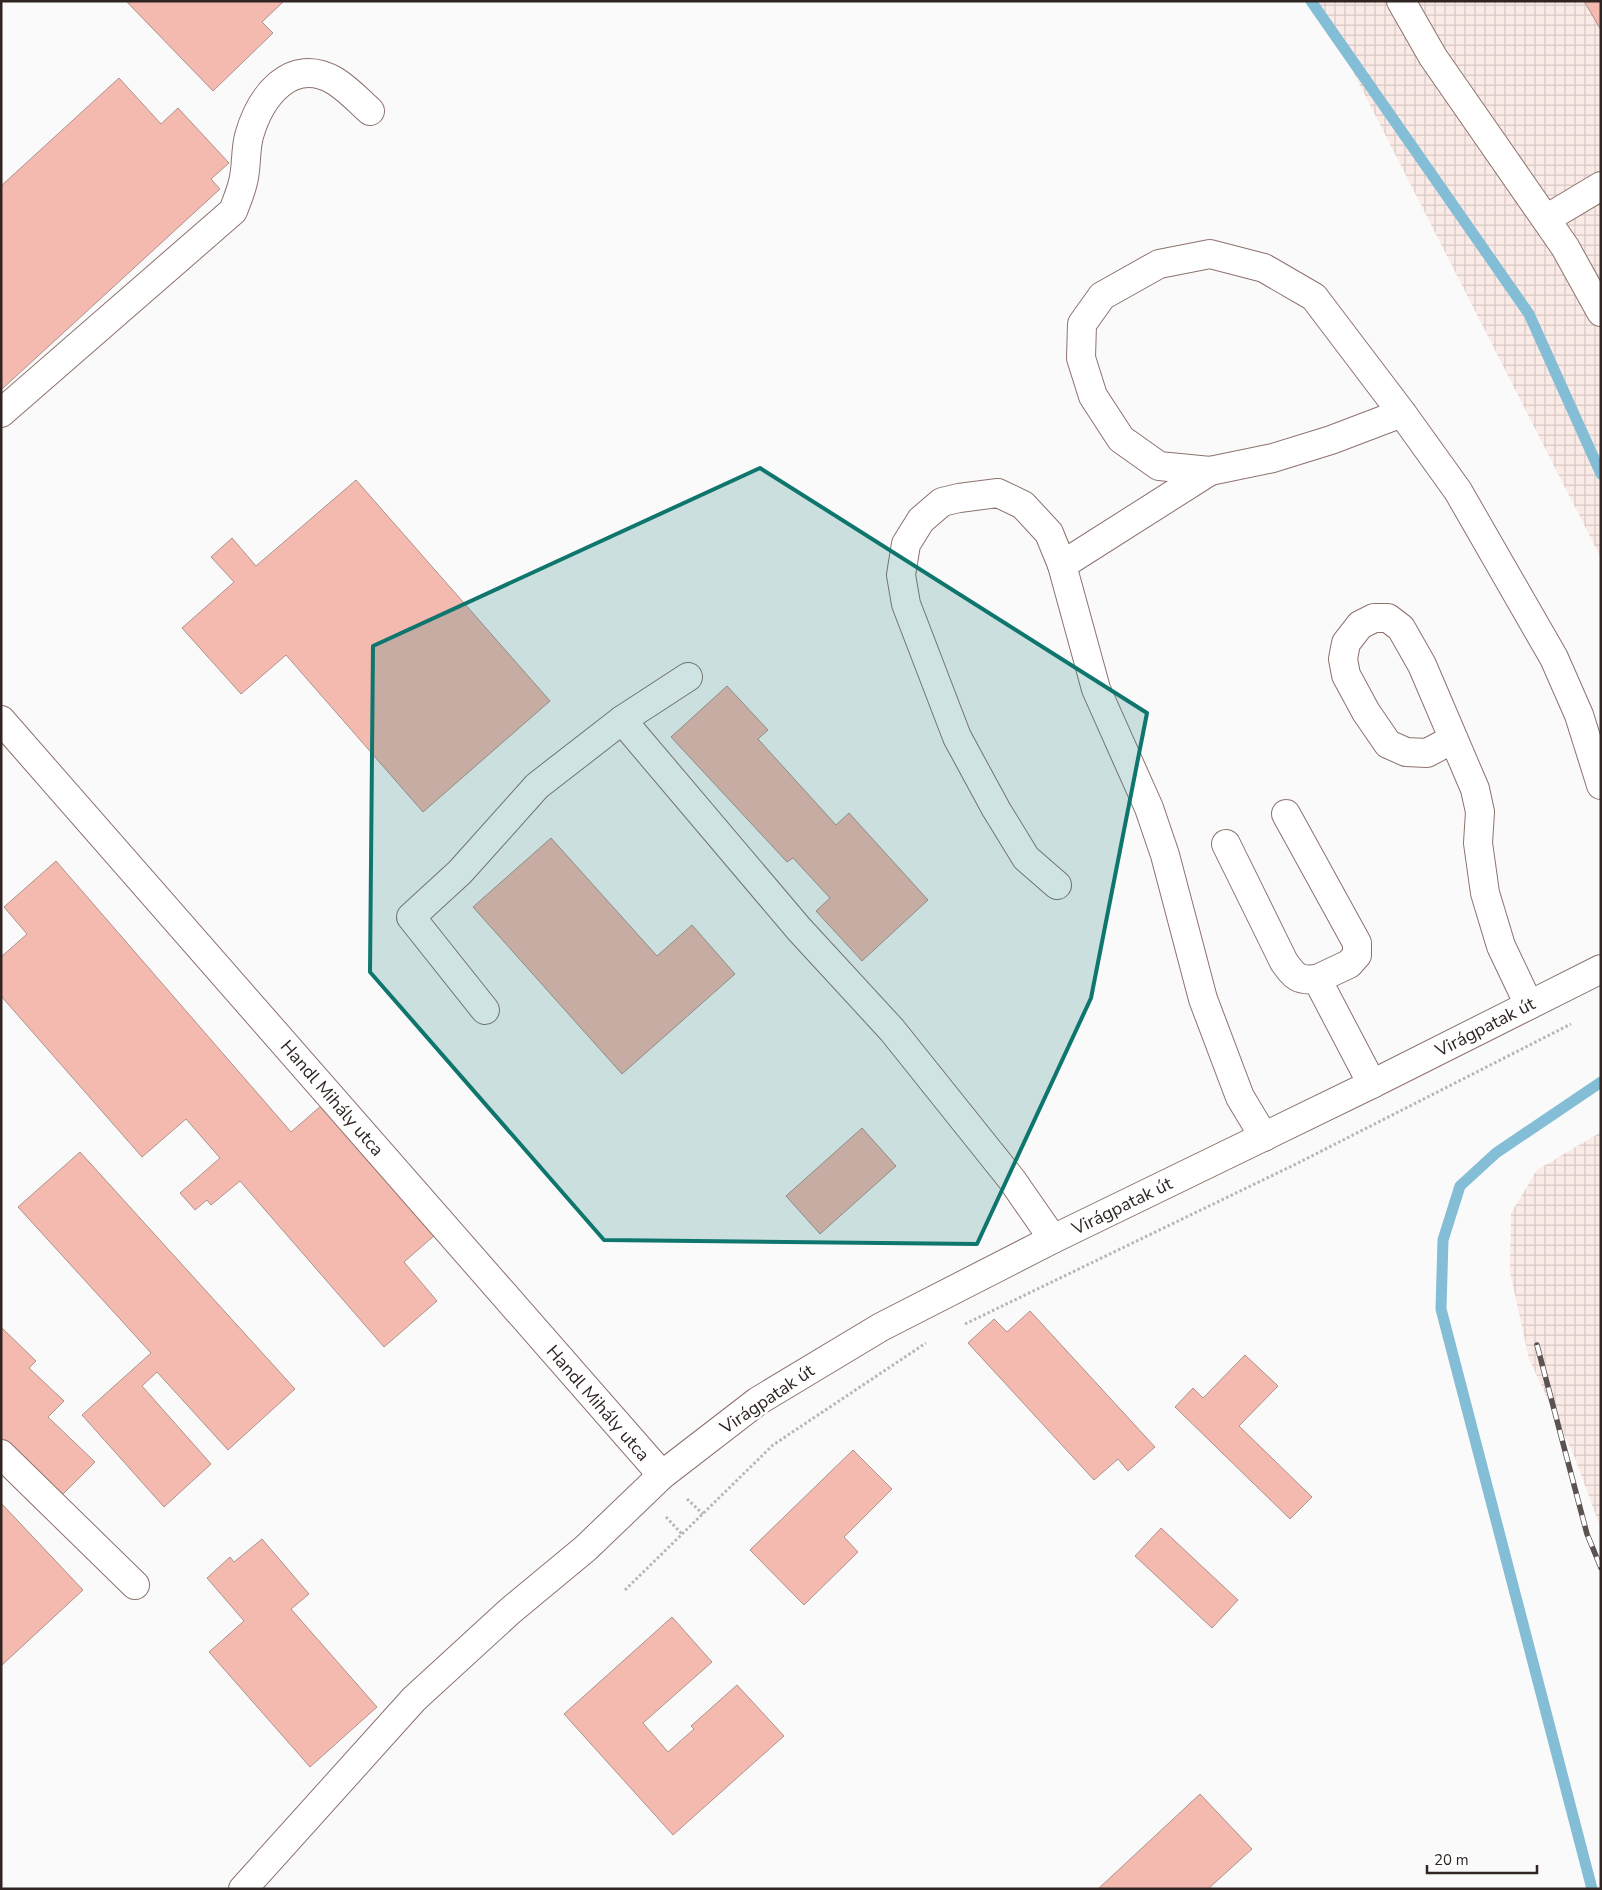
<svg xmlns="http://www.w3.org/2000/svg" width="1602" height="1890" font-family="'Nunito Sans',sans-serif">
<style>
.industrial{fill:url(#industrial-grid)}
.lines{fill:none;stroke-linecap:round;stroke-linejoin:round}
.stream{stroke:#84bed6;stroke-width:11}
.building{fill:#f4baaf;stroke:#ae928c}
.minor-casing{stroke:#8d726d;stroke-width:30}
.path{stroke:#b9b5b4;stroke-width:3;stroke-dasharray:2.5 2.5;stroke-linecap:butt}
.minor{stroke:#fff;stroke-width:28}
.rail-casing{stroke:#5c5251;stroke-width:5.5}
.rail{stroke:#fff;stroke-width:4;stroke-dasharray:11;stroke-linecap:butt}
.marked{fill:#0f766e;fill-opacity:0.2;stroke:#0f766e;stroke-width:4;stroke-linejoin:round}
.labels{text-anchor:middle;stroke-width:5;stroke-linejoin:round;paint-order:stroke}
.street-label{font-size:18px;fill:#312523;stroke:#fff}
</style>
<defs>
<pattern id="industrial-grid" width="8" height="8" patternUnits="userSpaceOnUse" patternTransform="scale(1.25)"><rect width="8" height="8" fill="#fbebe7"/><path d="M0 4h8M4 0v8" fill="none" stroke="#d8c9c6"/></pattern>
</defs>
<rect width="100%" height="100%" fill="#fafafa"/>
<g class="industrial">
<polygon points="1317,1 1601,1 1601,558"/>
<polygon points="1601,1132 1601,1529 1575,1458 1529,1359 1510,1272 1511,1213 1537,1170"/>
</g>
<g class="lines">
<g class="stream">
<polyline points="1311,1 1529,314 1601,474"/>
<polyline points="1592,1889 1441,1309 1443,1240 1460,1186 1496,1153 1601,1082"/>
</g>
</g>
<g class="building">
<polygon points="126,1 284,1 262,22 273,33 213,91"/>
<polygon points="1584,1 1601,1 1601,30"/>
<polygon points="119,78 161,124 178,108 229,163 211,179 220,189 1,390 1,186"/>
<polygon points="356,480 550,701 423,812 286,655 241,694 182,628 234,582 211,557 232,538 256,566"/>
<polygon points="727,686 768,730 758,739 836,825 849,813 928,900 862,961 816,911 830,898 793,858 787,862 671,737"/>
<polygon points="551,838 657,956 692,925 735,974 622,1074 473,907"/>
<polygon points="56,861 291,1132 322,1105 435,1235 404,1262 437,1301 384,1347 240,1181 211,1205 207,1200 195,1210 180,1193 220,1158 186,1119 142,1157 1,996 1,957 27,934 4,907"/>
<polygon points="862,1128 896,1166 820,1234 786,1196"/>
<polygon points="80,1152 295,1389 228,1450 157,1372 142,1386 211,1464 164,1507 82,1415 151,1353 18,1207"/>
<polygon points="1030,1311 1155,1447 1128,1471 1118,1459 1094,1480 968,1343 994,1319 1007,1332"/>
<polygon points="1,1327 36,1361 29,1368 64,1401 48,1417 95,1462 60,1497 1,1440"/>
<polygon points="1245,1355 1278,1386 1239,1426 1312,1497 1290,1519 1175,1407 1193,1388 1203,1398"/>
<polygon points="853,1450 892,1489 844,1537 858,1552 804,1605 750,1550"/>
<polygon points="1,1503 83,1590 1,1666"/>
<polygon points="1161,1528 1238,1600 1212,1628 1135,1556"/>
<polygon points="262,1539 309,1594 291,1609 377,1707 310,1767 209,1652 244,1621 207,1578 230,1557 234,1562"/>
<polygon points="672,1617 712,1662 643,1723 668,1752 694,1729 691,1726 737,1685 784,1736 673,1835 564,1714"/>
<polygon points="1200,1794 1252,1849 1208,1889 1098,1889"/>
</g>
<g class="lines">
<defs>
<g id="minor">
<polyline points="1401,1 1433,57 1565,247 1601,312"/>
<polyline points="1546,219 1601,186"/>
<path d="M1,413L233,211C237,201 241,191 243,182C247,167 245,151 249,136C260,97 291,55 335,81C348,89 359,101 370,111"/>
<polyline points="1402,413 1331,440 1273,458 1210,471 1159,466 1121,439 1093,396 1081,358 1082,324 1102,296 1159,264 1210,254 1264,268 1314,297 1402,413 1458,491 1554,658 1579,715 1601,785"/>
<polyline points="1062,565 1210,471"/>
<polyline points="1,720 662,1475"/>
<polyline points="622,720 688,677"/>
<polyline points="1453,739 1427,753 1406,752 1388,744 1366,712 1346,675 1343,659 1346,643 1360,625 1374,618 1388,618 1401,628 1422,665 1475,789 1480,812 1478,843 1485,893 1501,946 1529,1005"/>
<polyline points="1286,814 1357,943 1357,955 1349,964 1317,979"/>
<path d="M1226,844L1284,962C1295,977 1298,981 1317,979L1372,1084"/>
<polyline points="1057,885 1026,858 996,809 957,737 906,604 901,575 906,544 921,520 942,502 959,498 998,493 1023,505 1049,533 1062,565 1096,689 1149,808 1165,855 1203,999 1240,1097 1264,1137"/>
<polyline points="485,1010 411,917 460,872 537,786 622,720 799,929 892,1030 1012,1180 1053,1239"/>
<polyline points="1,1454 135,1585"/>
<polyline points="243,1889 414,1699 510,1611 586,1548 662,1475 758,1401 881,1327 1053,1239 1372,1084 1601,969"/>
</g>
</defs>
<use href="#minor" class="minor-casing"/>
<g class="path">
<polyline points="965,1324 1296,1164 1571,1024"/>
<polyline points="687,1499 703,1514"/>
<polyline points="666,1517 682,1534"/>
<polyline points="625,1590 773,1445 926,1343"/>
</g>
<use href="#minor" class="minor"/>
<defs>
<polyline id="rail" points="1537,1345 1587,1534 1601,1568"/>
</defs>
<use href="#rail" class="rail-casing"/>
<use href="#rail" class="rail"/>
</g>
<path class="marked" d="M760,468L1147,713L1091,998L977,1244L604,1240L370,972L373,646Z"/>
<g class="labels">
<g class="street-label">
<text transform="translate(1485 1027) rotate(-27)" y="6">Virágpatak út</text>
<text transform="translate(332 1098) rotate(49)" y="6">Handl Mihály utca</text>
<text transform="translate(1122 1206) rotate(-26)" y="6">Virágpatak út</text>
<text transform="translate(767 1399) rotate(-34)" y="6">Virágpatak út</text>
<text transform="translate(598 1403) rotate(49)" y="6">Handl Mihály utca</text>
</g>
</g>
<rect width="1602" height="1890" fill="none" stroke="#312523" stroke-width="5"/>
<path d="M1427 1865v8h110v-8" fill="none" stroke="#312523" stroke-width="2.5"/>
<text x="1434" y="1865" font-size="15" fill="#312523" stroke="#ffffff" stroke-width="4" paint-order="stroke">20 m</text>
</svg>
